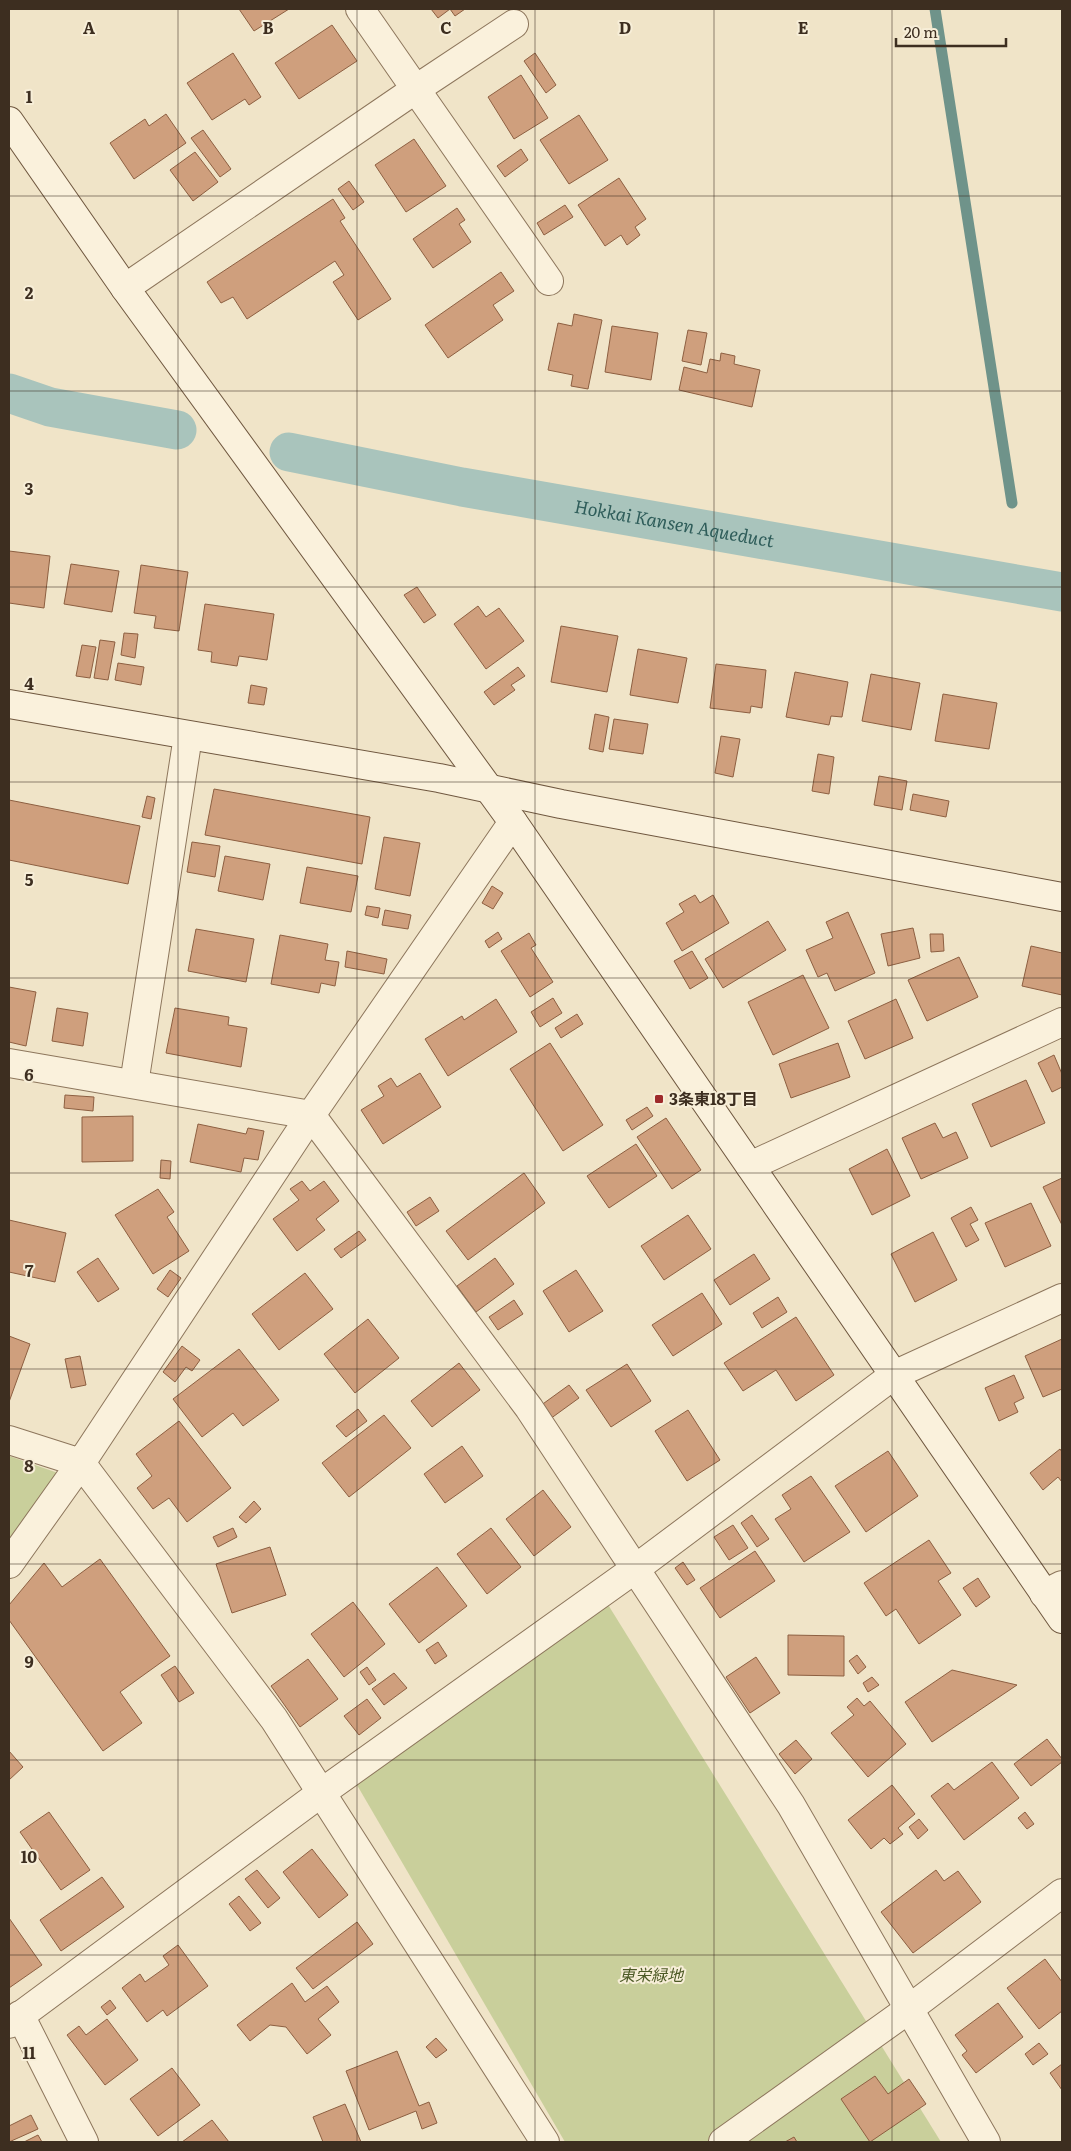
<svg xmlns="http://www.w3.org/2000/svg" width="1071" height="2151" font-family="Literata,'Noto Sans JP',serif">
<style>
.green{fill:#c9cf9b}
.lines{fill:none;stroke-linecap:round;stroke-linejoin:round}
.stream{stroke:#6f938a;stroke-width:11}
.canal{stroke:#a9c4bc;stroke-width:39}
.building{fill:#cf9f7d;stroke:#8d5f41}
.street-casing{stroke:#8d765c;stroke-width:30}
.secondary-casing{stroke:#6f573f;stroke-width:30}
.street{stroke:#faf1dc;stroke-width:28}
.secondary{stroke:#faf1dc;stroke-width:28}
.grid{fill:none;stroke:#3d2e20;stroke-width:1;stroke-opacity:0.55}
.poi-dot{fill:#9e2a2b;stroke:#f7eed8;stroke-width:2}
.labels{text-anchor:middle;stroke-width:4;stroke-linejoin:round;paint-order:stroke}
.poi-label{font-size:16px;font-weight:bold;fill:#3d2e20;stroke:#f7eed8;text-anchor:start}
.park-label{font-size:16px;font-style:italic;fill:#4d5a26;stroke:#f7eed8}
.water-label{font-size:18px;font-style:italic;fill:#2f5d5a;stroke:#f7eed8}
.grid-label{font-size:16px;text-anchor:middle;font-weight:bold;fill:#3d2e20;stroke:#f7eed8;stroke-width:4;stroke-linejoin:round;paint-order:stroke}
</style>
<rect width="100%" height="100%" fill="#f0e4c8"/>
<g class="green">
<polygon points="9,1456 58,1473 9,1542"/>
<polygon points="607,1603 941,2142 565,2142 350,1773"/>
</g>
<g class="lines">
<polyline class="stream" points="935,9 1012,503"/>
<g class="canal">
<polyline points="9,393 50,407 177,430"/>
<path id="s1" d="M289,452L462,487L1062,592"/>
</g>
</g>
<g class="building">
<polygon points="239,9 289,9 254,31"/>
<polygon points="431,9 465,9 455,16 450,9 438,18"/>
<polygon points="332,25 357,61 299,99 275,63"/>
<polygon points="233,53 261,97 249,105 245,99 212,120 187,83"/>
<polygon points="535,53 556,85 546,93 524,61"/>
<polygon points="521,75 548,118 514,139 488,97"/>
<polygon points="166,114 186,143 134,179 110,143 145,119 149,126"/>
<polygon points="579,115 608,160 569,184 540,140"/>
<polygon points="203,130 231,169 220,177 191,138"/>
<polygon points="414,139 446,186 406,212 375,165"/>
<polygon points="521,149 528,160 505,177 497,166"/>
<polygon points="195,152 218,182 193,201 170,170"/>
<polygon points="619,178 646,219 635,227 640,235 627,245 621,235 605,246 578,205"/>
<polygon points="349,181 364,202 353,210 338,189"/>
<polygon points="333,199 345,218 340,221 391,299 358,320 333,282 344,275 335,261 247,319 233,297 221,303 207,282"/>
<polygon points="565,205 573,217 544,235 537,223"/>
<polygon points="457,208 465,220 459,224 471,242 433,268 413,239"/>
<polygon points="501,272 514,291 493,305 503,320 448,358 425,325"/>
<polygon points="574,314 602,320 588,389 571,386 573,375 548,370 558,323 572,326"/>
<polygon points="612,326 658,333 651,380 605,372"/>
<polygon points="688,330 707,333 701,365 682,361"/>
<polygon points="721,353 735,356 734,364 760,370 752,407 679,390 684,367 707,373 710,359 720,361"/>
<polygon points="9,551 50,556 44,608 9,603"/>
<polygon points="71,564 119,571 112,612 64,604"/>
<polygon points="141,565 188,572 179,631 154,628 156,616 134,613"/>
<polygon points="417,587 436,615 424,623 404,595"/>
<polygon points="205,604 274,614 267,660 239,656 237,666 211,662 212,652 198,650"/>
<polygon points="478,606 486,617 499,608 524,641 486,669 454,624"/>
<polygon points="561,626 618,636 607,692 551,682"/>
<polygon points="124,633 138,634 135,658 121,655"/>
<polygon points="100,640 115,642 108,680 94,678"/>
<polygon points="82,645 96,647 90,678 76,676"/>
<polygon points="638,649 687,658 678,703 630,695"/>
<polygon points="118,663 144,667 141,685 115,680"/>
<polygon points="716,664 766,670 762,708 751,706 750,713 710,708"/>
<polygon points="518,667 525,676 511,685 515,690 494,705 484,692"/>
<polygon points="795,672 848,682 842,717 831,716 829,725 786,717"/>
<polygon points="871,674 920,683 911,730 862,721"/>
<polygon points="251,685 267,688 264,705 248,703"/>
<polygon points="943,694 997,703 989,749 935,741"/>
<polygon points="595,714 609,717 603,752 589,749"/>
<polygon points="614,719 648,724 643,754 609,749"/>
<polygon points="721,736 740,739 733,777 715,773"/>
<polygon points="818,754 834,757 829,794 812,791"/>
<polygon points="879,776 907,781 902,810 874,805"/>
<polygon points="214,789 370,817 362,864 205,835"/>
<polygon points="913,794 949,801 946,817 910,810"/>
<polygon points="147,796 155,798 151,819 142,817"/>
<polygon points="9,800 140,826 128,884 9,860"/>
<polygon points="384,837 420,843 410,896 375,889"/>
<polygon points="192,842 220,846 215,877 187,872"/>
<polygon points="225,856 270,864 263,900 218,891"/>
<polygon points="307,867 358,876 351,912 300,903"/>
<polygon points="492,886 503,893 493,909 482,903"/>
<polygon points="695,895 700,903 713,895 729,923 682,951 666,923 684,912 679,904"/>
<polygon points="367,906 380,908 378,918 365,915"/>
<polygon points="385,910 411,915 408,929 382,925"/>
<polygon points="848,912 875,973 835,991 827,973 818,977 806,950 833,938 826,922"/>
<polygon points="768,921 786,950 723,988 705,959"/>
<polygon points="913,928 920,958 888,966 881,934"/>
<polygon points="196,929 254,939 246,982 188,971"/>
<polygon points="498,932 502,939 489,948 485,941"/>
<polygon points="529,933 536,945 531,948 553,982 530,997 501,951"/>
<polygon points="930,934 943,934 944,951 931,952"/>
<polygon points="280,935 328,944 325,960 339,962 335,986 321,983 319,993 271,984"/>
<polygon points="1031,946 1062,953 1062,995 1022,986"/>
<polygon points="347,951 387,959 384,974 345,967"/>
<polygon points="692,951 708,978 690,989 674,961"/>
<polygon points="959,957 978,997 927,1021 908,980"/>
<polygon points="803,975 829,1028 773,1055 748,1002"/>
<polygon points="9,987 36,992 26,1046 9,1042"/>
<polygon points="553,998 562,1013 540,1027 531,1012"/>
<polygon points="496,999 517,1032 448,1076 425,1039 462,1016 464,1020"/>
<polygon points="896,999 913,1038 865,1059 848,1021"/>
<polygon points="57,1008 88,1013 83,1046 52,1041"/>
<polygon points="175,1008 229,1017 228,1025 247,1028 241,1067 166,1053"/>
<polygon points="577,1014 583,1024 561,1038 555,1028"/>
<polygon points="550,1043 603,1125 563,1151 510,1069"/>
<polygon points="838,1043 850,1077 791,1098 779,1064"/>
<polygon points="1054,1055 1062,1074 1062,1087 1052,1092 1038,1063"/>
<polygon points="420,1073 441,1107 383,1144 361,1110 384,1096 378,1086 391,1078 397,1087"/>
<polygon points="1026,1080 1045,1123 991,1147 972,1104"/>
<polygon points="65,1095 94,1097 93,1111 64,1108"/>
<polygon points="647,1107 653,1116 632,1130 626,1120"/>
<polygon points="133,1116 133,1161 82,1162 82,1117"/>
<polygon points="666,1118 701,1170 672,1189 637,1137"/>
<polygon points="935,1123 943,1138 956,1132 968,1158 921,1179 902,1138"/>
<polygon points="198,1124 246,1134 248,1128 264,1131 258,1160 244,1158 241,1172 190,1162"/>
<polygon points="636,1144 657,1176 609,1208 587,1176"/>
<polygon points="887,1149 910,1196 872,1215 849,1169"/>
<polygon points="161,1160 171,1161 170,1179 160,1178"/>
<polygon points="524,1173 545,1203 468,1260 446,1231"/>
<polygon points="1062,1178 1062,1225 1043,1187"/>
<polygon points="302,1181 310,1191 324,1181 339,1201 316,1219 325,1230 297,1251 273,1219 299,1200 290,1189"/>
<polygon points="158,1189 174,1212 167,1217 189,1251 153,1274 115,1215"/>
<polygon points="430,1197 439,1211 416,1226 407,1212"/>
<polygon points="1031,1203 1051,1246 1005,1267 985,1223"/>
<polygon points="971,1207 978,1220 970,1224 979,1240 966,1247 951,1218"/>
<polygon points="688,1215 711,1249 664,1280 641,1246"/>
<polygon points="9,1220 66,1233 55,1282 9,1272"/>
<polygon points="359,1231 366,1240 341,1258 334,1249"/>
<polygon points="933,1232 957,1280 915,1302 891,1254"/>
<polygon points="754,1254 770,1279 730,1305 714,1280"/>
<polygon points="98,1258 119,1289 98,1302 77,1272"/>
<polygon points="495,1258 514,1284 476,1312 457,1286"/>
<polygon points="170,1270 181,1278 168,1297 157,1289"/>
<polygon points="576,1270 603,1311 569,1332 543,1291"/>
<polygon points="305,1273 333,1309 279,1350 252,1314"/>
<polygon points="702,1293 722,1324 673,1356 652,1325"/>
<polygon points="778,1297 787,1312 762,1328 753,1313"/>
<polygon points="514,1300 523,1314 498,1330 489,1317"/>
<polygon points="796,1317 834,1375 796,1401 776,1370 743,1391 724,1363"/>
<polygon points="368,1319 399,1358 355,1393 324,1354"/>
<polygon points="9,1336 30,1344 9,1402"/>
<polygon points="1062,1339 1062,1389 1043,1397 1025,1356"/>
<polygon points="182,1346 200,1360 192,1371 186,1367 175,1382 163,1372"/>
<polygon points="239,1349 279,1400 243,1426 233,1413 202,1437 173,1399"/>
<polygon points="80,1356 86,1385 71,1388 65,1359"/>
<polygon points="459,1363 480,1390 432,1427 411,1401"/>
<polygon points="627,1364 651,1401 611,1427 586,1390"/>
<polygon points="1014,1375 1024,1398 1014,1403 1018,1412 999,1421 985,1388"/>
<polygon points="569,1385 579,1398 550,1419 540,1406"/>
<polygon points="358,1409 367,1421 346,1437 336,1426"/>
<polygon points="688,1410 720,1460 687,1481 655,1431"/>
<polygon points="384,1415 411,1448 349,1497 322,1463"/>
<polygon points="179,1421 231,1488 187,1522 169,1498 153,1509 137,1488 152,1476 136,1454"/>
<polygon points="462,1446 483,1476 445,1503 424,1474"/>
<polygon points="1060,1449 1062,1452 1062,1482 1058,1477 1043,1490 1030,1473"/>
<polygon points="888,1451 918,1496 866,1532 835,1486"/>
<polygon points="811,1476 850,1532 804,1562 775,1519 791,1509 782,1495"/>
<polygon points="543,1490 571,1527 534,1556 506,1519"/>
<polygon points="254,1501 261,1509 246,1523 239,1517"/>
<polygon points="752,1515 769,1539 757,1547 741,1523"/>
<polygon points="733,1525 748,1548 729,1560 714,1537"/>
<polygon points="233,1528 237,1537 218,1547 213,1537"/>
<polygon points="491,1528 521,1567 487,1594 457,1554"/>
<polygon points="929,1540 951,1573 938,1581 961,1615 919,1644 896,1609 886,1616 864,1583"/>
<polygon points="270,1547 286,1595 232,1613 216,1564"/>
<polygon points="755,1551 775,1581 720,1618 700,1588"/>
<polygon points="100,1559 170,1656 120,1692 142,1723 103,1751 9,1620 9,1605 44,1563 62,1587"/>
<polygon points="683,1562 695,1580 687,1585 675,1568"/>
<polygon points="437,1567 467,1606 419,1643 389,1604"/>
<polygon points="978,1578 990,1597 976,1607 963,1588"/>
<polygon points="353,1602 385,1644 344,1677 311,1634"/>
<polygon points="788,1635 844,1636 844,1676 788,1675"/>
<polygon points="438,1642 447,1656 435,1664 426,1650"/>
<polygon points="857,1655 866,1667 858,1674 849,1661"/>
<polygon points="756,1657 780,1693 750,1713 726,1677"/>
<polygon points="308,1659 338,1699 300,1727 271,1686"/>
<polygon points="175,1666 194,1693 179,1702 161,1675"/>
<polygon points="367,1667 376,1680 369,1685 360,1672"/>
<polygon points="952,1670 1017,1685 932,1742 905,1702"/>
<polygon points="394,1673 407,1688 384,1705 372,1689"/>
<polygon points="872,1677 879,1685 868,1692 863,1683"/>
<polygon points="857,1698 864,1706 870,1701 906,1744 868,1777 831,1733 854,1715 847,1707"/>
<polygon points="367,1699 381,1718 359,1735 344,1716"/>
<polygon points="1047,1739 1062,1759 1062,1762 1031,1786 1014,1764"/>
<polygon points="796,1740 812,1759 795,1774 779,1754"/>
<polygon points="9,1751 23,1767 9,1780"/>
<polygon points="992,1762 1019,1798 964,1840 931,1796 948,1783 954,1790"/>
<polygon points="892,1785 915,1814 898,1828 903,1834 890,1844 884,1838 871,1849 848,1820"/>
<polygon points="49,1812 90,1870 61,1890 20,1832"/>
<polygon points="1025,1812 1034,1824 1027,1829 1018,1818"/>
<polygon points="919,1819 928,1830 918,1839 909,1827"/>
<polygon points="312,1849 348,1895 319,1918 283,1872"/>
<polygon points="257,1870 280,1898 268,1908 245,1879"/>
<polygon points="936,1870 944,1881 958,1871 981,1902 913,1953 881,1912"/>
<polygon points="102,1877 124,1907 61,1951 40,1920"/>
<polygon points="239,1896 261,1923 250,1931 229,1904"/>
<polygon points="9,1918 42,1965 9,1988"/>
<polygon points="357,1922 373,1944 313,1989 296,1968"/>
<polygon points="178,1945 208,1986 167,2016 163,2010 147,2022 122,1988 140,1974 145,1982 169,1965 163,1956"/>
<polygon points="1045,1959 1062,1982 1062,2011 1039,2029 1007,1988"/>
<polygon points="292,1983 305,2002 327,1986 339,2002 318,2019 331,2035 307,2054 286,2027 270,2025 250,2041 237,2025"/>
<polygon points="110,2000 116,2008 107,2015 101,2007"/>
<polygon points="998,2003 1023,2037 976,2073 962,2055 967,2051 955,2035"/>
<polygon points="107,2019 138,2060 105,2085 67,2035 79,2026 86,2035"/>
<polygon points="436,2038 447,2050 436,2058 426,2047"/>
<polygon points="1039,2043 1048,2054 1033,2065 1025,2054"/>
<polygon points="397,2051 419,2106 429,2102 437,2123 422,2129 416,2111 369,2130 346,2071"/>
<polygon points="1062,2064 1062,2090 1050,2073"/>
<polygon points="172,2068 200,2105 158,2136 130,2099"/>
<polygon points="875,2076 888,2094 909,2079 926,2104 870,2142 841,2099"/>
<polygon points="345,2104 361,2142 323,2142 313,2117"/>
<polygon points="31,2115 38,2129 9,2142 9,2126"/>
<polygon points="212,2120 229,2142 182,2142"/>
<polygon points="38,2135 42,2142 24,2142"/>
<polygon points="794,2137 797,2142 785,2142"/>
</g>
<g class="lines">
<defs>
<g id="street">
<polyline points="360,9 549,281"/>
<polyline points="125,288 416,89 514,24"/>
<polyline points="9,1063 311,1115 529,1408 791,1805 986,2142"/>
<polyline points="134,1084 188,736"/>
<polyline points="750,1166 1062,1022"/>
<polyline points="9,1440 81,1463 311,1115 513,822"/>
<polyline points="9,1564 81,1463 274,1719 545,2142"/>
<polyline points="1044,1594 1062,1585"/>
<polyline points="20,2015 84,2142"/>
<polyline points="9,2024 321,1793 635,1569 894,1375 1062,1298"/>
<polyline points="723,2142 909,2009 1062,1893"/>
</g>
<g id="secondary">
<polyline points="9,121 125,288 513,822 1062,1619"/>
<polyline points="9,704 439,778 561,804 1062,897"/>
</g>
</defs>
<use href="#street" class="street-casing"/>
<use href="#secondary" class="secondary-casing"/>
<use href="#street" class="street"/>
<use href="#secondary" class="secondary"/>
</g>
<path class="grid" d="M178,9V2142M357,9V2142M535,9V2142M714,9V2142M892,9V2142M9,196H1062M9,391H1062M9,587H1062M9,782H1062M9,978H1062M9,1173H1062M9,1369H1062M9,1564H1062M9,1760H1062M9,1955H1062"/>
<rect class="poi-dot" x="654" y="1094" width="10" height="10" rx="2.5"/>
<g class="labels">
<g class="poi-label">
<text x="669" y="1105">3条東18丁目</text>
</g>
<g class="park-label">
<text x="651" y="1981">東栄緑地</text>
</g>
<g class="water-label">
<text dy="6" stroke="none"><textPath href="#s1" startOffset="392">Hokkai Kansen Aqueduct</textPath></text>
</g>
</g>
<g class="grid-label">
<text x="89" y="34">A</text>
<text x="268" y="34">B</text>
<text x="446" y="34">C</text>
<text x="625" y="34">D</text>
<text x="803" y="34">E</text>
<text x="29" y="103">1</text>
<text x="29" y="299">2</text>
<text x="29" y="495">3</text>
<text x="29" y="690">4</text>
<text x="29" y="886">5</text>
<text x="29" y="1081">6</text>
<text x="29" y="1277">7</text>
<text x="29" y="1472">8</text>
<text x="29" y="1668">9</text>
<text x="29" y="1863">10</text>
<text x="29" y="2059">11</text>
</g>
<rect width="1071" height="2151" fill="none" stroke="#3d2e20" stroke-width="20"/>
<path d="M896 38v8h110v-8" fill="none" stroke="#3d2e20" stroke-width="2.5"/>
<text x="904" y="38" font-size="15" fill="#3d2e20" stroke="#f7eed8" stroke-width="4" paint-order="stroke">20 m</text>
</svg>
